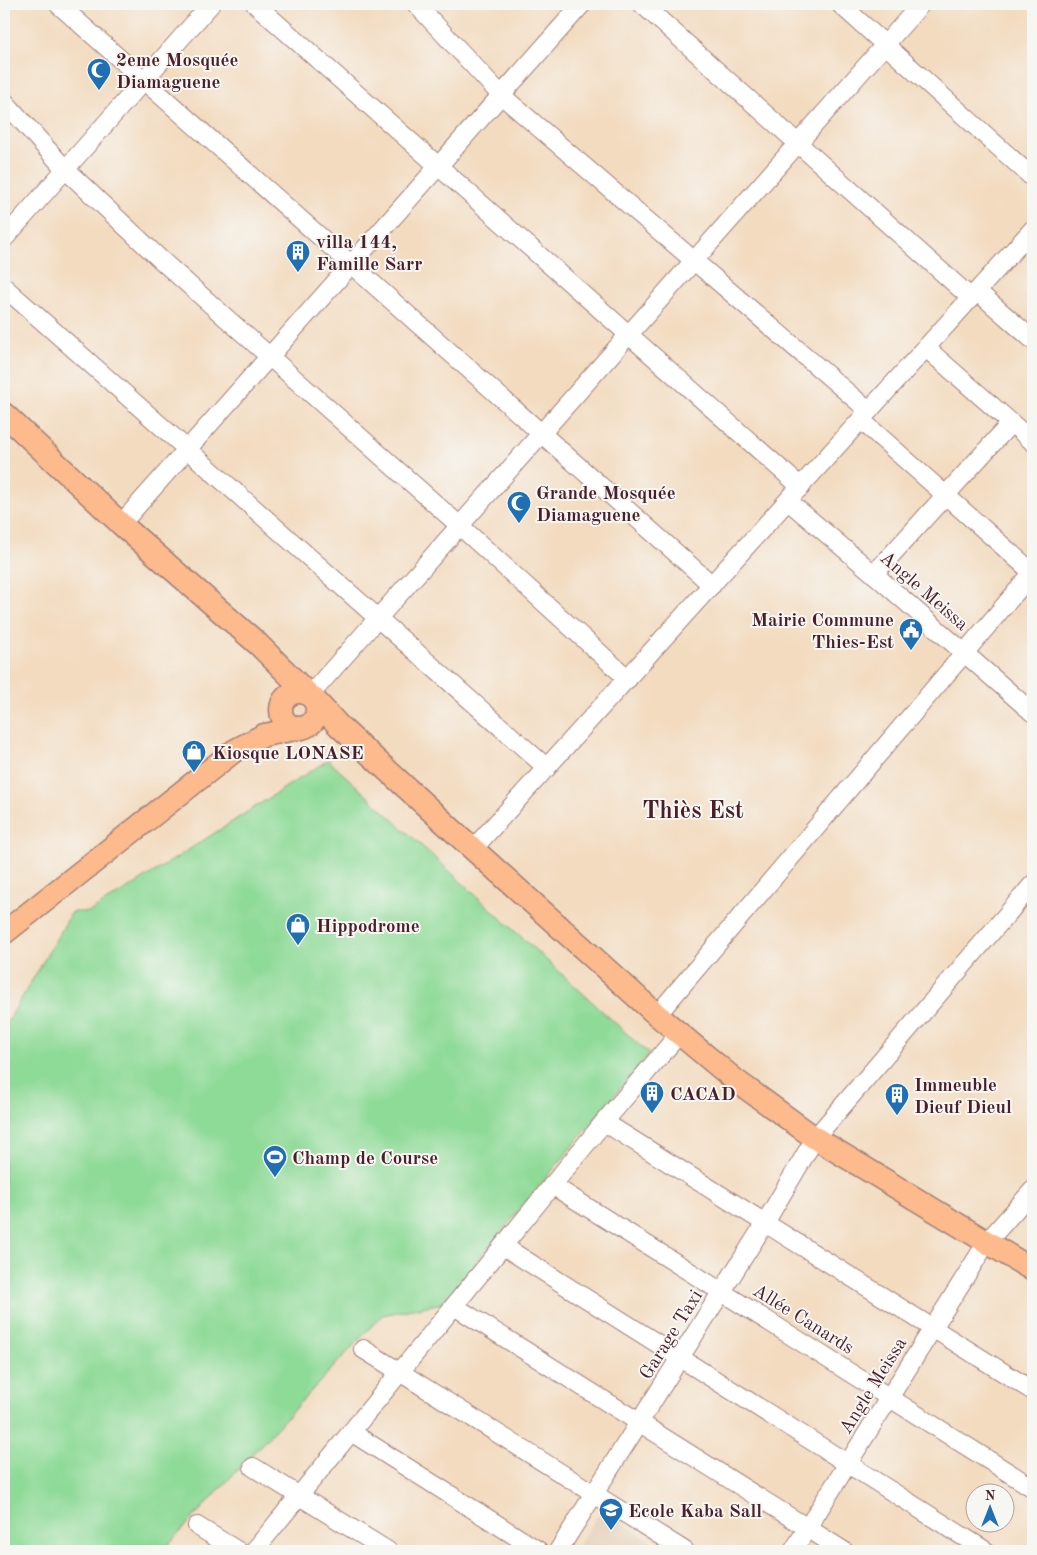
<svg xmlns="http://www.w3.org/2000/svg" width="1037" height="1555" font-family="'Old Standard TT',serif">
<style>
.built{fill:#e4ccb2}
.green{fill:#8eda97;stroke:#6c7c61}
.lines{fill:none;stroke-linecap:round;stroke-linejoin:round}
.minor-casing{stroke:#9e7d76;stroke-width:20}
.major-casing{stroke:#9e7d76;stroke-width:25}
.minor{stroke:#fff;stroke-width:18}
.major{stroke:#fcba8d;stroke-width:22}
.labels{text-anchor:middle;stroke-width:4;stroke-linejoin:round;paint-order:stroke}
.poi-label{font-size:19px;font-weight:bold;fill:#4a1f2b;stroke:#f6f6f2;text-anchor:start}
.street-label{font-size:19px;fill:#4a1f2b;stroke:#f6f6f2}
.district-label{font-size:24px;font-weight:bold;fill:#4a1f2b;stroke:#f6f6f2}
</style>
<rect width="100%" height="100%" fill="#f6f6f2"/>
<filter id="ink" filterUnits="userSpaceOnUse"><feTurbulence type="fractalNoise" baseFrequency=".02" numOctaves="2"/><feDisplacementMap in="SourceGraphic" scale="10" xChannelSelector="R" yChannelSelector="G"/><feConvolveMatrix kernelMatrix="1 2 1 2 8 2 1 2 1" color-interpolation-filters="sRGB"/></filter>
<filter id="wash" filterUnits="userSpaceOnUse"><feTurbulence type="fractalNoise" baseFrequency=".0096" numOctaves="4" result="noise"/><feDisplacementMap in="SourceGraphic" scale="20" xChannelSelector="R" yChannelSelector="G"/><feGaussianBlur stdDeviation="1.12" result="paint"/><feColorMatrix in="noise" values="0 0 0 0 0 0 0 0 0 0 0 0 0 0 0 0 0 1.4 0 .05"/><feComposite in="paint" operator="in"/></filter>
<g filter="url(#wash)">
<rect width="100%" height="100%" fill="#f3dbc0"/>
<polygon class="built" points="601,1510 667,1551 575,1551"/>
<polygon class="green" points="328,760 649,1054 442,1303 382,1315 162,1551 4,1551 4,1028 72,912 89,912 134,885"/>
</g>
<g filter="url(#ink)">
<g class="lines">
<defs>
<g id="minor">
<polyline points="58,4 712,585"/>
<polyline points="255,4 801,487"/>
<polyline points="416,4 501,95 869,411"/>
<polyline points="642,4 971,298"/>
<polyline points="840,4 1033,178"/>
<polyline points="4,101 65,169 161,260 460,526 628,679"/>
<polyline points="4,239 211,4"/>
<polyline points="4,287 547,768"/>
<polyline points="977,291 1033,340"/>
<polyline points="926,348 1033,442"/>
<polyline points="861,420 1033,573"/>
<polyline points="788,501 874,574 1033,713"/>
<polyline points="121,524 582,4"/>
<polyline points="874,574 1011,423"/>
<polyline points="310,695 921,4"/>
<polyline points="473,849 1033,229"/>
<polyline points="657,1015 1033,572"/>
<polyline points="604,1122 1033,1391"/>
<polyline points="552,1185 1033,1488"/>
<polyline points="503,1246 986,1551"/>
<polyline points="454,1306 844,1551"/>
<polyline points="363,1349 685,1551"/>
<polyline points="351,1432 539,1551"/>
<polyline points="253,1467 388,1551"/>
<polyline points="197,1526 238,1551"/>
<polyline points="254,1551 604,1122 679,1034"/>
<polyline points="558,1551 765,1223 815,1138 1033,884"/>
<polyline points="793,1551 987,1242 1033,1190"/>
</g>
<g id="major">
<polyline points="4,414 121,524 258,644 307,693"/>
<circle cx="299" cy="710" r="18"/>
<polyline points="313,698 339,726 473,849 657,1015 735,1080 815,1138 1033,1270"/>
<polyline points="4,933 234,751 264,735 301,728"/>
</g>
</defs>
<use href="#minor" class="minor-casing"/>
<use href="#major" class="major-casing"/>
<use href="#minor" class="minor"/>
<use href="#major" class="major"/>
</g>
</g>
<defs>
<symbol id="mosque-pin" viewBox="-11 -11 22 30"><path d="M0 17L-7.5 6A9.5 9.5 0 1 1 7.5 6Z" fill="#1f6fb2" stroke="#f6f6f2"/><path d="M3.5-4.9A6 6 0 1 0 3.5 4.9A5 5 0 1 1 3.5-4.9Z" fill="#fff"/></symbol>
<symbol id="building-pin" viewBox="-11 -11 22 30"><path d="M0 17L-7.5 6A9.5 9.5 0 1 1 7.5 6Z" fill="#1f6fb2" stroke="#f6f6f2"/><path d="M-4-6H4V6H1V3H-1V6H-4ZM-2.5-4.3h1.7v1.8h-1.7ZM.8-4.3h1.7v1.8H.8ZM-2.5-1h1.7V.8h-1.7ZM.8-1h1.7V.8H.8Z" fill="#fff"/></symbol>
<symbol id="civic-pin" viewBox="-11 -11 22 30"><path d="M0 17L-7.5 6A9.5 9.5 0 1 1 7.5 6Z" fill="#1f6fb2" stroke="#f6f6f2"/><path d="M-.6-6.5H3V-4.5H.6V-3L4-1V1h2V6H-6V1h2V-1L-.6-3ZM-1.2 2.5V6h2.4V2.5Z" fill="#fff"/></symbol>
<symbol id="shop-pin" viewBox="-11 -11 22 30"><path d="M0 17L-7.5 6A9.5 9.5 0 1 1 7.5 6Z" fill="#1f6fb2" stroke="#f6f6f2"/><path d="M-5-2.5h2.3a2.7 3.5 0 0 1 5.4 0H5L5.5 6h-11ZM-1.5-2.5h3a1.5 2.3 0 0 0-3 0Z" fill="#fff"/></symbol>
<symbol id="stadium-pin" viewBox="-11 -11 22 30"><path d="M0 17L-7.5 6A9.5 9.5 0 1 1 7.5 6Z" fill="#1f6fb2" stroke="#f6f6f2"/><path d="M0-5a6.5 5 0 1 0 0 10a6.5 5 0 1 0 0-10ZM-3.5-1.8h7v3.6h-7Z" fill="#fff"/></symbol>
<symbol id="school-pin" viewBox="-11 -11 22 30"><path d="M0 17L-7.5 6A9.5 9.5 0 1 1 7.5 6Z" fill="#1f6fb2" stroke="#f6f6f2"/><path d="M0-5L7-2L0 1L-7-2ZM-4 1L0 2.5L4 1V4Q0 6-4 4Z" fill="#fff"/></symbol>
</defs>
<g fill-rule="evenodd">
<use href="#mosque-pin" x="85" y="56" width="28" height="38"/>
<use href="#building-pin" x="284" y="238" width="28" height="38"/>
<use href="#mosque-pin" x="505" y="489" width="28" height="38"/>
<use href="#civic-pin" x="897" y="616" width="28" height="38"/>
<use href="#shop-pin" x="180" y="738" width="28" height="38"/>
<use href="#shop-pin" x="284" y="911" width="28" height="38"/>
<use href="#building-pin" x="638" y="1079" width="28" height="38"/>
<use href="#building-pin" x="883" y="1081" width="28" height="38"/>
<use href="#stadium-pin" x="261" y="1143" width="28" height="38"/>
<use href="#school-pin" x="597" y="1496" width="28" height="38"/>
</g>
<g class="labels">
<g class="poi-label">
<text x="116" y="66">2eme Mosquée<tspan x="116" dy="22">Diamaguene</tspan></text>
<text x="316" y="248">villa 144,<tspan x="316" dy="22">Famille Sarr</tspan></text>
<text x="536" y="499">Grande Mosquée<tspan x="536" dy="22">Diamaguene</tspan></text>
<text x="894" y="626" text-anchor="end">Mairie Commune<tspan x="894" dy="22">Thies-Est</tspan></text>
<text x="212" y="759">Kiosque LONASE</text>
<text x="316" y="932">Hippodrome</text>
<text x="914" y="1091">Immeuble<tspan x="914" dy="22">Dieuf Dieul</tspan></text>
<text x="670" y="1100">CACAD</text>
<text x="292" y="1164">Champ de Course</text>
<text x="628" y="1517">Ecole Kaba Sall</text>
</g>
<g class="street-label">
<text transform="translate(925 590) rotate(41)" y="7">Angle Meissa</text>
<text transform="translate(804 1318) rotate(32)" y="7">Allée Canards</text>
<text transform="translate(670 1334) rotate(-58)" y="7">Garage Taxi</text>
<text transform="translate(872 1385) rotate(-58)" y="7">Angle Meissa</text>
</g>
<g class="district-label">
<text x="693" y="818">Thiès Est</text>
</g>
</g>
<rect width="1037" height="1555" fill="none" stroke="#f6f6f2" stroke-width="20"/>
<g transform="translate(990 1508)"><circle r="24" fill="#f6f6f2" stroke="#b1a0a2"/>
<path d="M0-4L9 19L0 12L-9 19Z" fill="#1f6fb2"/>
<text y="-8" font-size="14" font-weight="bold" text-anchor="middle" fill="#4a1f2b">N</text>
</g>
</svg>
